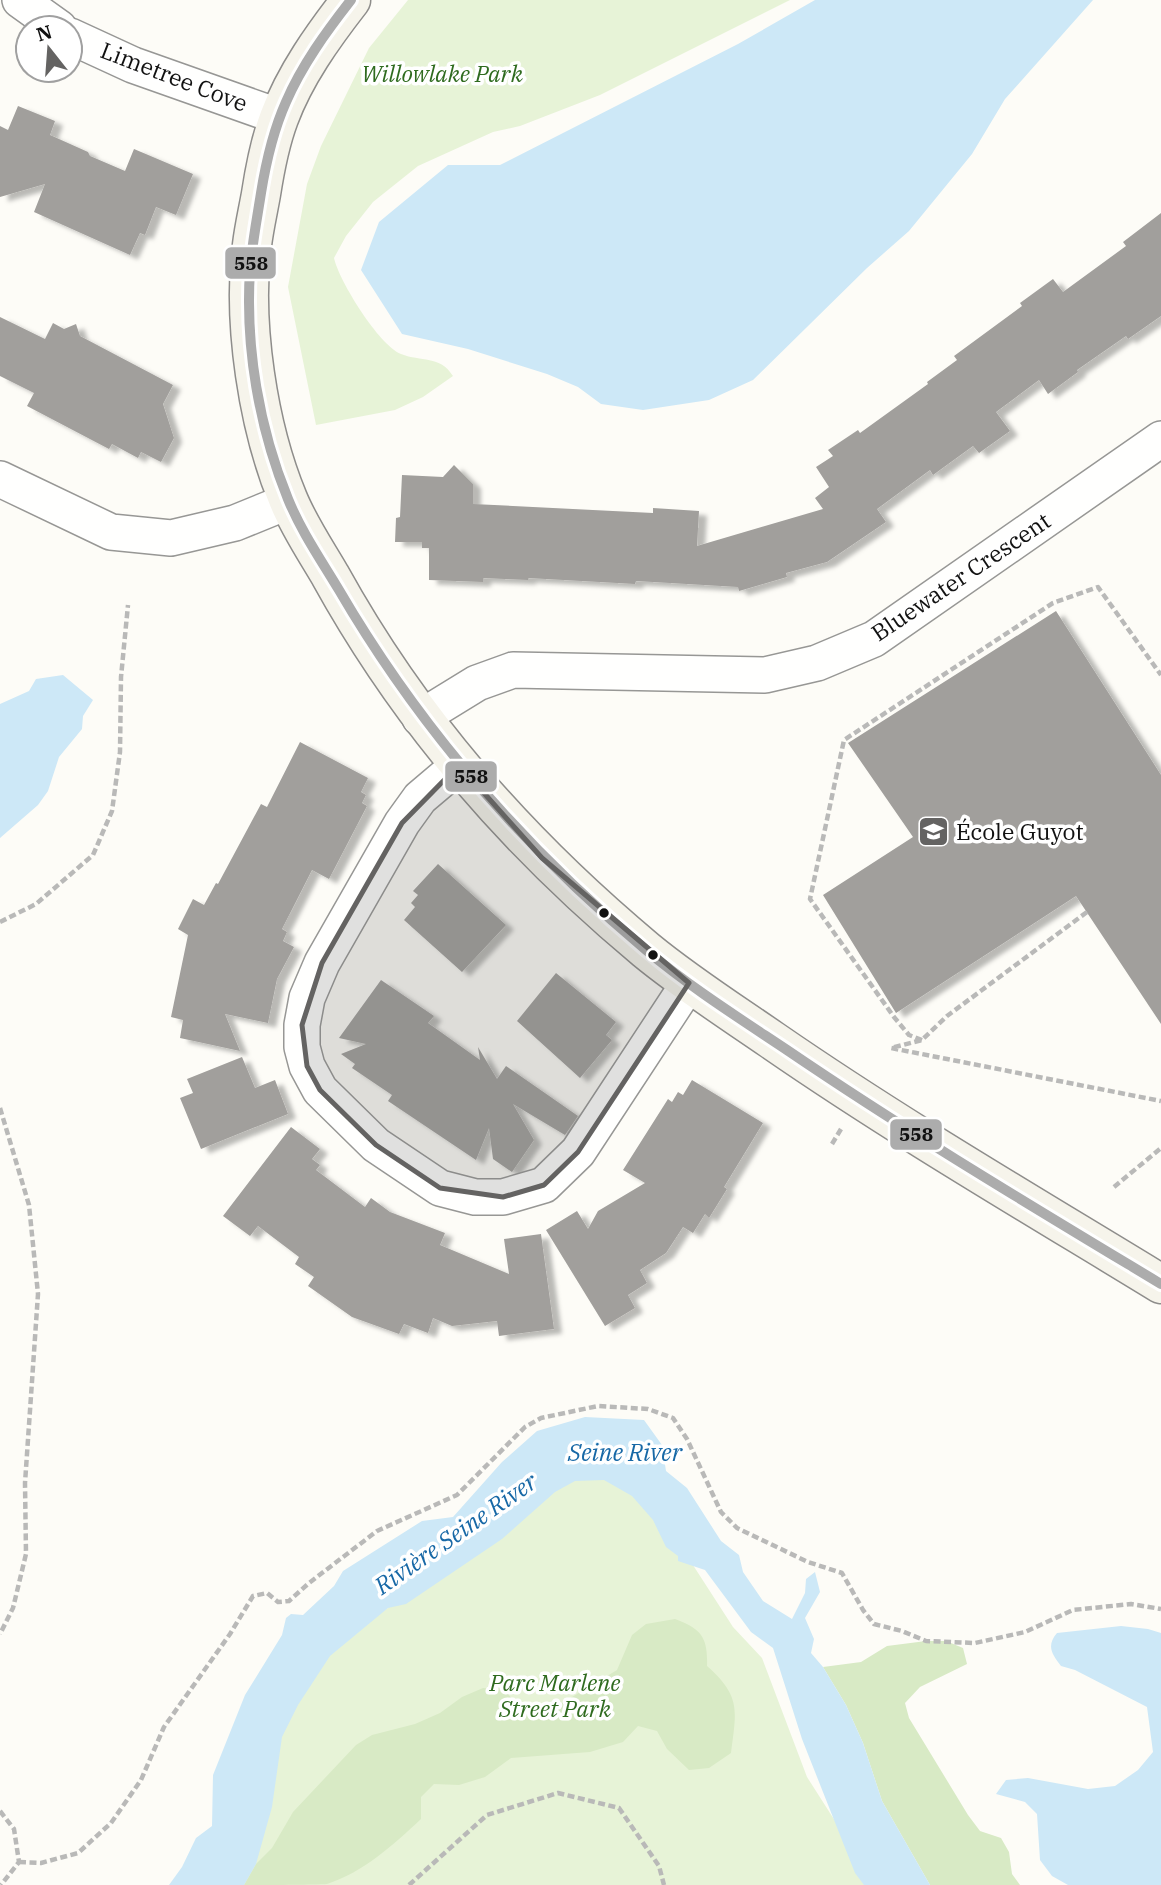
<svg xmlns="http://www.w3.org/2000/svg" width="1161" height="1885" font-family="'IBM Plex Serif',serif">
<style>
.green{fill:#e7f3d7}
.forest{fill:#d8eac5}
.water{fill:#cde8f7}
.building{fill:#a19f9c;filter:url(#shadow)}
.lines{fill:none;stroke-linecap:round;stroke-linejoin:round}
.street-casing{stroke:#979795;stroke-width:38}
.secondary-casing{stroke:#8e8d8b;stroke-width:41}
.path{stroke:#b9b9b8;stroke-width:4.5;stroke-dasharray:7 3.5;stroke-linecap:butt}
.street{stroke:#fffffe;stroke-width:35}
.secondary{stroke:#f6f4eb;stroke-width:38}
.bus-1-casing{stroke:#fff;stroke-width:16}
.bus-1{stroke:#acacac;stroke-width:10}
.marked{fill:#646362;fill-opacity:0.2;stroke:#646362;stroke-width:5;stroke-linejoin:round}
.bus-dot{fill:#111;stroke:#fff;stroke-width:2.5}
.labels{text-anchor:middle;stroke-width:7;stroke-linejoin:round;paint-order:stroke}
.park-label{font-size:23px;font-style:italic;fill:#2f6b1f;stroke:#fff}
.street-label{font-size:23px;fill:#111;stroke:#fff}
.poi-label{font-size:23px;fill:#111;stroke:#fff;text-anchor:start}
.water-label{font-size:24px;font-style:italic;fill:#1768a6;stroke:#fff}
.line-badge{stroke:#fff;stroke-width:2.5}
.pale-badge-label{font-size:19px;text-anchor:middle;font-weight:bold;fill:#111}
</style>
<defs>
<filter id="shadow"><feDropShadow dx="8" dy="4.5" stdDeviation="2" flood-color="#0004"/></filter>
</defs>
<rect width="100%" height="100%" fill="#fdfcf7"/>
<g class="green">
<path d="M408,0H790L600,95L520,126L493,132L418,166L373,202L346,236L334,258C339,281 379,345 401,354C421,362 440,355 453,376L423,397L395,410L316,425L288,287L307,184L321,146L369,48Z"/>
<polygon points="600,1455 691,1562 733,1627 762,1658 807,1777 876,1885 212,1885 292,1677"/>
</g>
<g class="forest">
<path d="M675,1619C702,1629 708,1638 707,1666C742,1697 736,1711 731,1753L709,1768L689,1770L667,1749L657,1731L638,1726L623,1742L590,1752L511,1758L485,1777L459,1785L434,1784L421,1797V1819C393,1845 364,1872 327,1884C312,1885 263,1885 244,1885L256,1864L272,1848L293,1812L356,1745L372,1735L415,1724L440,1713L462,1697L483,1688L504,1690L530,1718L547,1712L617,1670L632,1635L646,1624Z"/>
<polygon points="926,1641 946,1641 963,1648 967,1664 920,1687 905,1703 909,1718 968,1815 980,1831 1001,1838 1009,1852 1012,1874 1020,1885 930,1885 882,1801 863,1743 846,1705 823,1667 861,1662 887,1646"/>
</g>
<g class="water">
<polygon points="815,0 1093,0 1005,99 972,154 909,231 867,268 753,380 709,400 643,410 601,404 578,387 547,374 468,349 402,334 361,270 379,222 448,165 500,165 738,44"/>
<polygon points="63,675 93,700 83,716 82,729 59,757 48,791 38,805 0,838 0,704 29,691 36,679"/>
<polygon points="585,1417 644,1420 662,1445 666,1471 687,1488 721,1541 739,1555 743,1572 763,1601 792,1619 805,1593 806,1579 815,1572 820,1592 805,1618 814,1639 811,1653 823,1667 846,1705 863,1743 882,1801 930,1885 864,1885 855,1873 802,1739 773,1648 751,1632 705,1570 678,1561 678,1556 666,1547 653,1520 632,1496 604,1480 575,1481 555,1492 502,1539 406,1604 388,1608 330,1656 298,1705 282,1737 272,1807 256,1864 244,1885 169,1885 182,1867 196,1838 212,1826 213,1775 245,1695 282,1635 286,1618 291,1614 303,1615 334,1586 343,1571 422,1521 453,1517 502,1462 537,1431"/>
<path d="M1121,1626L1148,1629L1161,1633V1885H1068L1052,1876L1040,1860L1037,1814L1025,1802L996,1794L1006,1780L1028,1778L1088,1789L1115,1786L1138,1770L1153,1752L1147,1707L1075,1670L1061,1666C1052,1654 1046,1646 1057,1633Z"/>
</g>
<g class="building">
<polygon points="18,106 55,121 50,135 88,152 90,156 125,171 134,149 193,174 176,215 156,207 145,235 140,233 130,255 34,212 45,184 0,197 0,126 8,130"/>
<polygon points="1161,213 1161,316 1128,339 1126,336 1077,370 1078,372 1048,394 1039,380 996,412 1010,431 979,453 973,446 933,475 930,470 877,509 886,522 827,562 786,573 787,577 739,591 738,587 636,581 635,584 528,578 528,580 483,578 483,582 429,580 429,548 422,548 422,542 395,542 396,518 400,517 402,475 443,477 454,465 473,484 473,504 653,513 653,508 699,511 697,546 823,509 815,498 829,487 816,467 833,456 828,450 858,430 860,433 928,384 927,382 957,360 954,356 1022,306 1020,303 1053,279 1063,292 1126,246 1123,242"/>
<polygon points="0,317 45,339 53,323 64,329 76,324 80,336 173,385 163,404 174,438 161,462 141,452 138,458 112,444 109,449 27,406 34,393 0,376"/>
<polygon points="1056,611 1161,775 1161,1024 1076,896 896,1013 823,895 913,837 848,743"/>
<polygon points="300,742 368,778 361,792 366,795 362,803 367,806 329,879 312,870 282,929 287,932 283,941 294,947 277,979 268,1023 225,1014 240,1051 180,1038 183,1020 171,1017 188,935 178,929 193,899 204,905 216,883 218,884 261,804 267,807"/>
<polygon points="438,864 506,925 462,972 404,920 415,907 411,903 418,895 413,891"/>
<polygon points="556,973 616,1022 606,1035 612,1040 580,1078 517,1021"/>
<polygon points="381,980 434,1016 428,1023 480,1060 478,1047 497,1079 506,1066 578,1116 565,1135 513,1104 534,1140 512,1172 493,1159 489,1128 476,1160 388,1101 392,1095 352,1068 355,1064 341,1054 366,1044 339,1038"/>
<polygon points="242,1057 255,1088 275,1080 288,1114 201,1149 180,1098 193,1093 187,1079"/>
<polygon points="692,1080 763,1123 724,1187 727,1189 709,1218 705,1214 693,1233 683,1227 666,1253 640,1270 647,1283 628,1295 635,1308 605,1326 546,1230 577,1211 588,1229 598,1211 645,1183 623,1170 668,1099 672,1102 678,1092 683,1095"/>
<polygon points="291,1127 320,1149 312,1159 320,1165 316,1170 365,1207 371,1198 390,1212 445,1233 440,1245 509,1274 504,1239 541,1234 554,1329 499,1336 497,1321 452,1326 433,1318 428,1333 404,1324 399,1334 352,1317 308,1286 314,1277 295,1264 299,1257 258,1226 250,1236 223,1216"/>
</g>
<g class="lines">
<defs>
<g id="street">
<polyline points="20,0 59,28"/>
<polyline points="70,36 133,65 280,117"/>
<polyline points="0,479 111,532 171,538 235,523 289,501"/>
<polyline points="420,718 477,683 513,670 765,675 817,663 874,639 1161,439"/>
<polyline points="459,765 420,798 402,823 322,963 307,998 302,1025 302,1047 307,1066 320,1090 376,1145 440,1188 475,1197 503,1197 544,1185 578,1152 689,983"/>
</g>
<path id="secondary" d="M351,0C323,36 295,75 279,118C270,142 265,168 261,194C258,211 254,228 252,245C242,323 258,427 288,499C299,526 316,551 330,575C411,722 518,843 646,950C686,983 730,1011 772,1040C898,1127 1030,1204 1161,1284"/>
</defs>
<use href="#street" class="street-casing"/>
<use href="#secondary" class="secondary-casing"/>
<g class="path">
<polyline points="1087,912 947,1016 922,1040 891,1048 1161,1101"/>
<polyline points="0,922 36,904 93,855 112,811 120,752 121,677 128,605"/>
<polyline points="922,1040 909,1035 894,1017 810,899 844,740 1053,603 1098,587 1161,675"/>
<polyline points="0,1108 29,1205 38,1294 25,1483 26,1554 13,1608 0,1634"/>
<polyline points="832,1144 841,1129"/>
<polyline points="1114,1187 1161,1148"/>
<polyline points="0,1811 14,1829 19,1862 1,1885"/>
<polyline points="19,1862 41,1863 78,1853 111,1823 141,1780 164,1727 230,1634 253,1596 267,1593 278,1602 289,1601 309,1583 377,1531 457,1495 525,1427 541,1418 598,1406 648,1409 673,1418 687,1439 721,1512 737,1528 808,1562 842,1573 863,1610 874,1624 902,1631 926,1641 975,1643 1025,1632 1073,1610 1131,1604 1161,1609"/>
<polyline points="409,1885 487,1815 558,1793 619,1808 659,1866 664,1885"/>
</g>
<use href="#street" class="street"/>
<use href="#secondary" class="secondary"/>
<defs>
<path id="bus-1" d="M351,0C326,32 302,65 286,102C273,131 266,162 261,193C257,219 252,244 250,270C245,347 259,428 288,499C301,531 321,560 339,590C419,727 523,847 646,950C690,987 739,1018 787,1050C909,1133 1035,1208 1161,1284"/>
</defs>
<use href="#bus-1" class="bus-1-casing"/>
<use href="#bus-1" class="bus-1"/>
</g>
<path class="marked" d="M459,765L542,858L689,983L578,1152L544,1185L503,1197L440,1188L376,1145L320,1090L307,1066L302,1025L322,963L402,823Z"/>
<defs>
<symbol id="school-square" viewBox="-11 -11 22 22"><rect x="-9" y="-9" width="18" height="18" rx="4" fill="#646362" stroke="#fff"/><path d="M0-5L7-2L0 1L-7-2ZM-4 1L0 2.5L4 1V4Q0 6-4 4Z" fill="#fff"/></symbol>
</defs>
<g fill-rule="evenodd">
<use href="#school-square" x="916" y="814" width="35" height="35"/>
</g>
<g class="bus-dot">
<circle cx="604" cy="913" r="6"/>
<circle cx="653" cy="955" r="6"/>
</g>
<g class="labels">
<g class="park-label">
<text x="442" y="82">Willowlake Park</text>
<text x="555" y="1691">Parc Marlene<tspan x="555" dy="26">Street Park</tspan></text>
</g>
<g class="street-label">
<text transform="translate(174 77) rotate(21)" y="8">Limetree Cove</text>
<text transform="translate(961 577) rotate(-34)" y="8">Bluewater Crescent</text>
</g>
<g class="poi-label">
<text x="956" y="840">École Guyot</text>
</g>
<g class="water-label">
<text x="625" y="1461">Seine River</text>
<text transform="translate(456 1534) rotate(-35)" y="8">Rivière Seine River</text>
</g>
</g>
<g class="line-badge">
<rect x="224" y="246" width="53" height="34" rx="7" fill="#acacac"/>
<rect x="444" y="760" width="54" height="33" rx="7" fill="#acacac"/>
<rect x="889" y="1118" width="54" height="33" rx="7" fill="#acacac"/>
</g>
<g class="pale-badge-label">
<text x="251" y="270">558</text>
<text x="471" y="783">558</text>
<text x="916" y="1141">558</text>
</g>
<g transform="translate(49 49) rotate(343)"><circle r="33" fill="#ffffff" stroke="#a0a0a0" stroke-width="2"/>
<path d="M0-5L12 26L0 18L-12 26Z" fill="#646362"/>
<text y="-10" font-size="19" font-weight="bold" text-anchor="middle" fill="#111111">N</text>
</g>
</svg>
